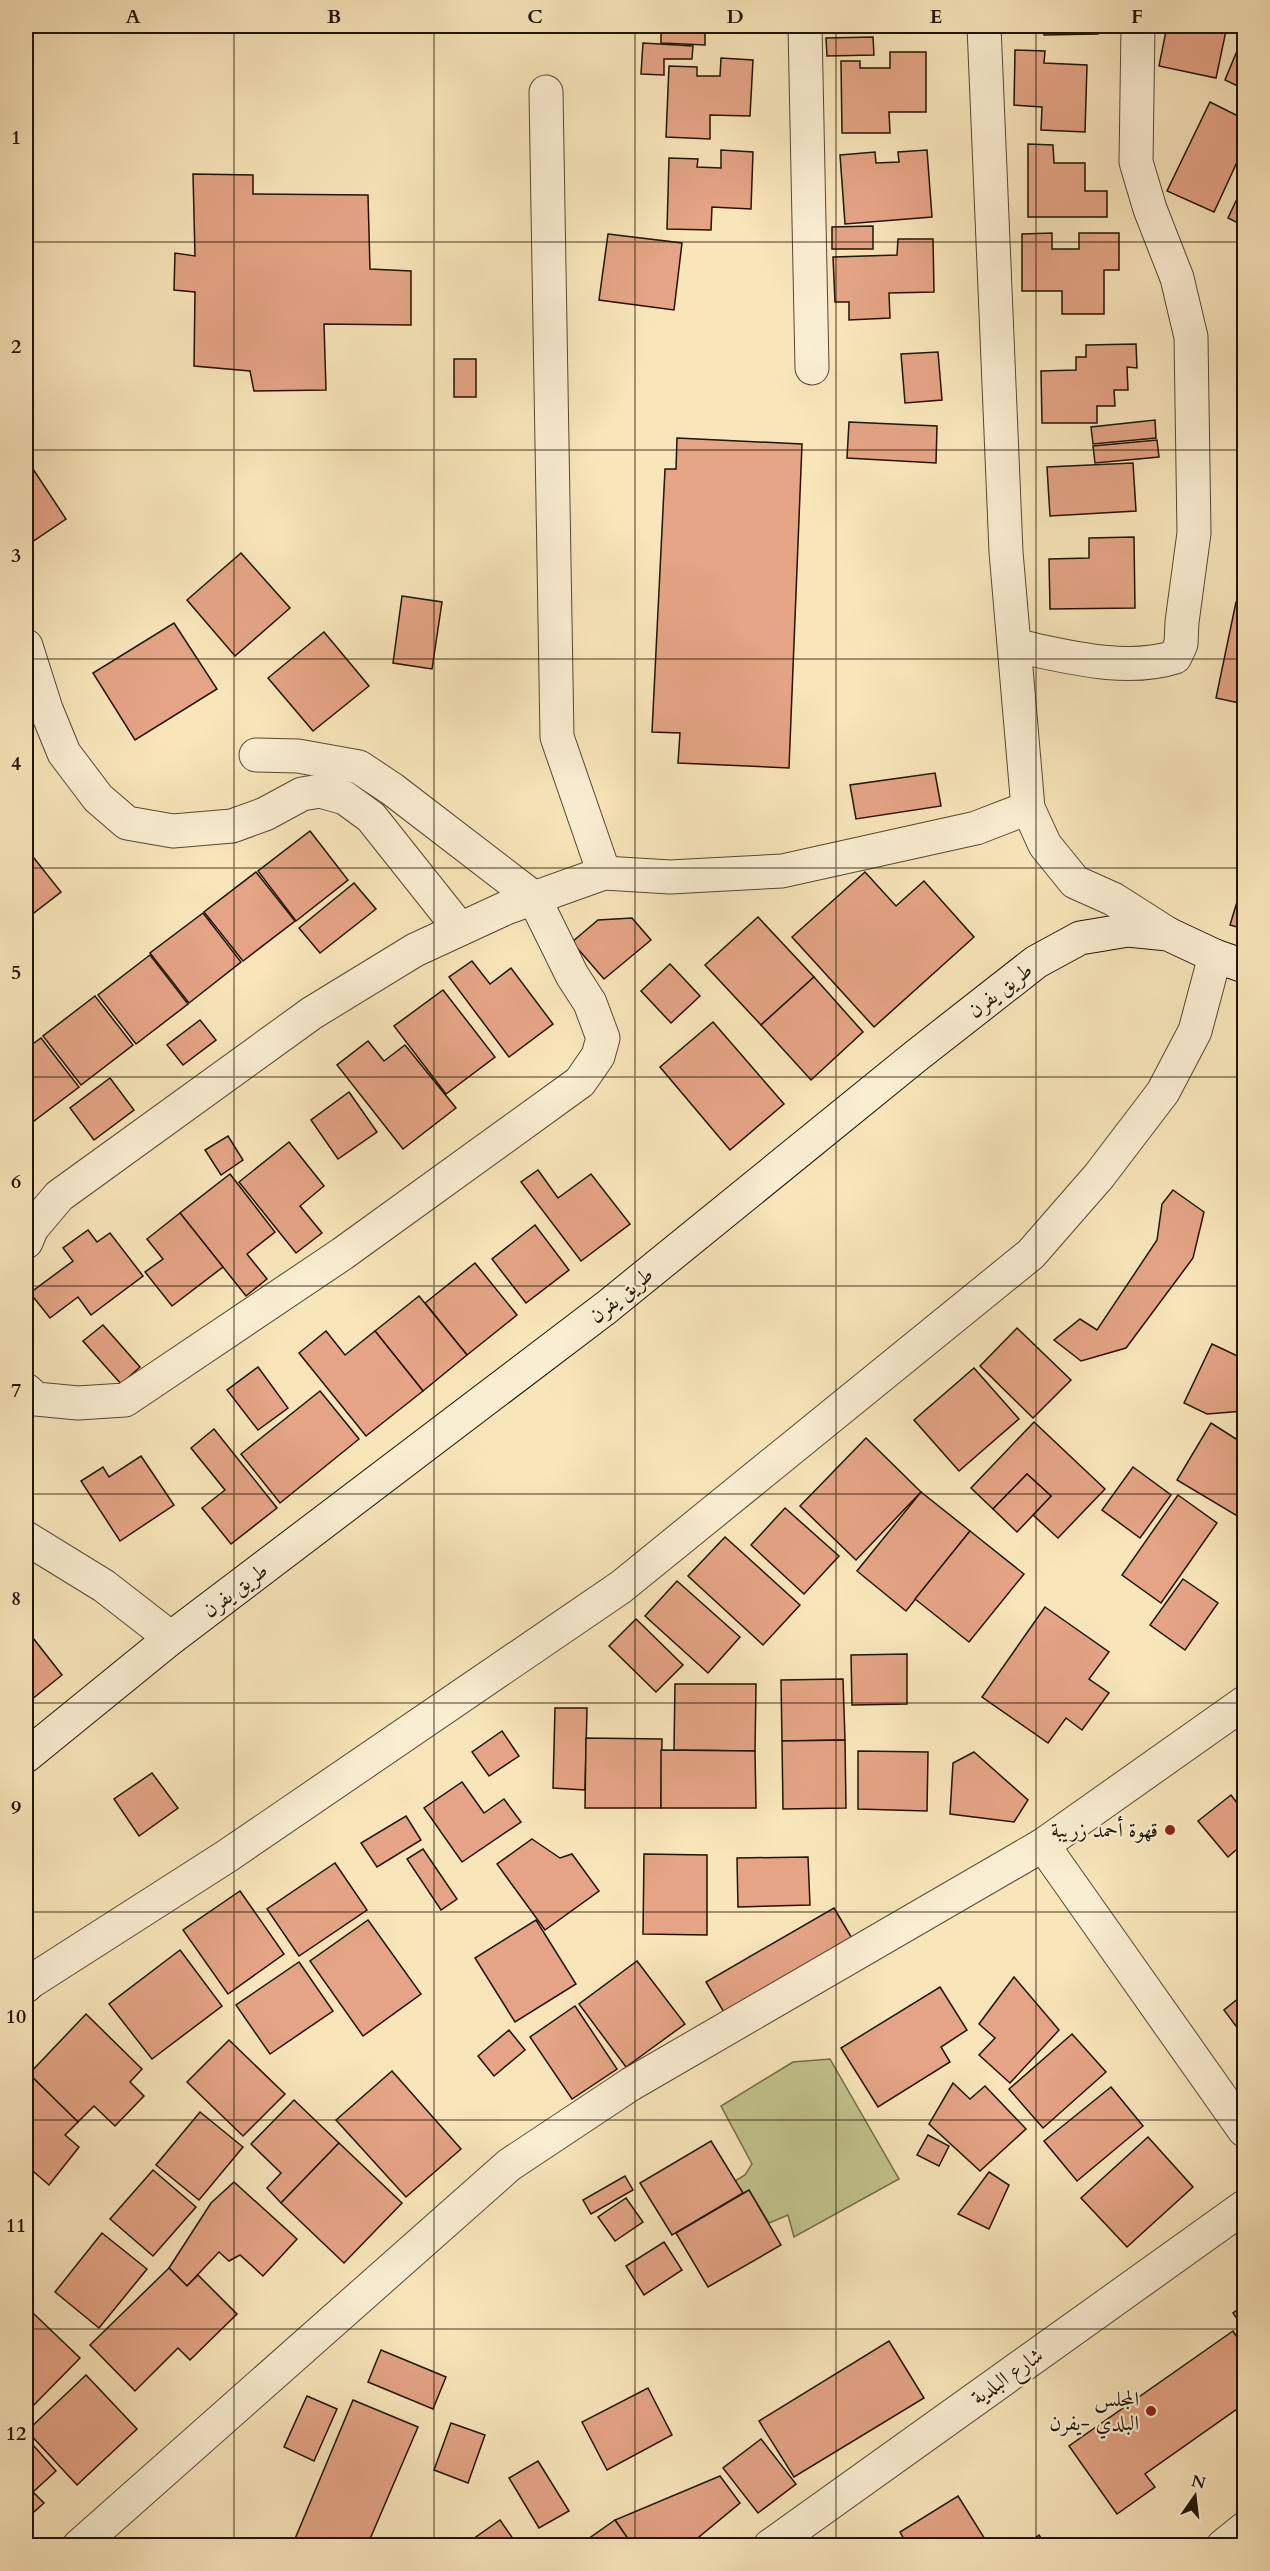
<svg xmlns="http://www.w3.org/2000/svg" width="1270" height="2571" font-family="Cardo,Amiri,serif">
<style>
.green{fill:#c2c38c;stroke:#716c48;stroke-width:1.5}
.building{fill:#e4a485;stroke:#201403;stroke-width:1.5}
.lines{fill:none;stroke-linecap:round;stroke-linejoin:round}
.street-casing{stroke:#564831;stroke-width:35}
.secondary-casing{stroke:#201403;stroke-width:35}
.street{stroke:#faeed2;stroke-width:33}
.secondary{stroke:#faeed2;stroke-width:33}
.grid{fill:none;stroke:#201403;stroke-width:1.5;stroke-opacity:0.55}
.poi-dot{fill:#8f2418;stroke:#faeed2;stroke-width:2}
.labels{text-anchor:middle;stroke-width:4.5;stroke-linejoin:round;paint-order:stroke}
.street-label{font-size:21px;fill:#201403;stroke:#faeed2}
.poi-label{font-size:21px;fill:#201403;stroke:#faeed2;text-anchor:end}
.neatline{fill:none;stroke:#201403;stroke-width:2}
.grid-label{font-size:20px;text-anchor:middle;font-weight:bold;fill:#201403}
</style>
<rect width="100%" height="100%" fill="#f8e5ba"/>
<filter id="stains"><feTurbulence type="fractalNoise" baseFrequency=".00333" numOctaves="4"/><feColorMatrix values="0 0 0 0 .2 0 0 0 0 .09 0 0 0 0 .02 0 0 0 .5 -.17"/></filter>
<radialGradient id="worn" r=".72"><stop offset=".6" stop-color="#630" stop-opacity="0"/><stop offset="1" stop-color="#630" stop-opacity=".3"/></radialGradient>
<polygon class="green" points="830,2059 899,2179 794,2237 788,2215 769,2223 749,2190 743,2193 735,2181 745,2175 752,2164 721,2106 793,2062"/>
<g class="building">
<polygon points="661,26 705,26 705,45 661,43"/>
<polygon points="839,26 880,26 880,33 838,33"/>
<polygon points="1043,26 1098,26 1098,34 1044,35"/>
<polygon points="1167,26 1227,26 1216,78 1159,66"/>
<polygon points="1244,34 1244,89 1225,80"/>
<polygon points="873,37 874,55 827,56 826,38"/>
<polygon points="643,43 693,46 692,59 664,59 664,75 641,74"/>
<polygon points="1015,50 1045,51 1044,63 1087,65 1085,132 1041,130 1042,107 1014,105"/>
<polygon points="890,52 926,52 926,112 889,112 890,133 842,133 841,61 860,61 860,68 890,68"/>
<polygon points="721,58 753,60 750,116 710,115 710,139 666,137 669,66 697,67 697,76 720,76"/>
<polygon points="1210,102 1244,119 1244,147 1214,212 1167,191"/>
<polygon points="1028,144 1053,145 1054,163 1085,163 1085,191 1107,191 1107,217 1028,217"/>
<polygon points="721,150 753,152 751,209 712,207 711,230 667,229 669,158 698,159 697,167 721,168"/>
<polygon points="927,150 932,217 845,224 840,155 875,152 876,163 899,162 898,152"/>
<polygon points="193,174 253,175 253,194 368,195 370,269 411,271 411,325 324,324 326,390 254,391 250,371 194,366 195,292 174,290 175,253 195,256"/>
<polygon points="1244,184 1244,226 1228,218"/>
<polygon points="873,226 873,249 832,249 832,227"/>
<polygon points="1052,233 1052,249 1079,249 1079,233 1119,233 1119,270 1104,270 1104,314 1062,314 1062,291 1022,291 1022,234"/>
<polygon points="608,234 682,243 674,310 599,300"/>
<polygon points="898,239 933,239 934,292 889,293 890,318 849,320 849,302 835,302 833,257 897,255"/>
<polygon points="1136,344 1137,368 1127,367 1128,390 1114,390 1115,406 1097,406 1097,423 1042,423 1041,371 1076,370 1076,357 1086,357 1086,345"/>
<polygon points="938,352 942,400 905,403 901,354"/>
<rect x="454" y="359" width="22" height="38"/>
<polygon points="1155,420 1156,438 1093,444 1091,427"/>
<polygon points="849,422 937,426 936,463 847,458"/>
<polygon points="677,438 802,444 789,768 678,763 680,733 652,732 665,469 676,469"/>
<polygon points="1157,440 1159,457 1095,463 1093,446"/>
<polygon points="1133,463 1136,511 1050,516 1047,467"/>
<polygon points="31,466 66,519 26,546 26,470"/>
<polygon points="1134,537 1135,608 1050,609 1049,559 1089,558 1089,538"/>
<polygon points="241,553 290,608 235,656 187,600"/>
<polygon points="402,596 442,602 432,669 393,663"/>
<polygon points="1236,602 1244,603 1244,704 1216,698"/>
<polygon points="174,623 217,689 135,740 93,673"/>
<polygon points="324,632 369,686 313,731 268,678"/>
<polygon points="935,773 941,806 856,819 850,785"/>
<polygon points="310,831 348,880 296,921 258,871"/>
<polygon points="26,848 61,892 26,919"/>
<polygon points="256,872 295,921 243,961 204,912"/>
<polygon points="865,872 896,906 924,881 974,937 874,1027 792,937"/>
<polygon points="1244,879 1244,929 1230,925"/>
<polygon points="354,883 376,909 320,953 299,928"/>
<polygon points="203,913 241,962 189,1003 150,953"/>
<polygon points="758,917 814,977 761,1025 705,965"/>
<polygon points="632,918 651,940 604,979 572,942 598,920"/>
<polygon points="150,955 188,1004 136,1044 98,995"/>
<polygon points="472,961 490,984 511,968 553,1024 509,1057 449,977"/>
<polygon points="670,964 700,996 671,1023 641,991"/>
<polygon points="814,977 863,1032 811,1080 761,1025"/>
<polygon points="443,990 495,1057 446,1094 394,1026"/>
<polygon points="95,996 133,1045 81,1085 43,1036"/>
<polygon points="200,1020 216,1040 183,1065 167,1045"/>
<polygon points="713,1022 784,1104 730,1150 660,1067"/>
<polygon points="41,1038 79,1087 26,1127 26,1049"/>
<polygon points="368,1041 384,1061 405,1045 456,1108 403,1149 337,1065"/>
<polygon points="110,1078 134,1110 94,1140 70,1108"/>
<polygon points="349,1092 377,1132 338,1159 311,1120"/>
<polygon points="228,1136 243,1160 221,1175 205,1150"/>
<polygon points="289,1142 324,1186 300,1206 322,1233 296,1253 239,1182"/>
<polygon points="538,1170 558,1198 591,1174 630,1224 581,1261 521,1182"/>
<polygon points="230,1174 275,1232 247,1254 267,1279 246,1296 180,1213"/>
<polygon points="1173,1190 1204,1212 1193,1258 1126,1348 1081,1361 1054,1340 1080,1319 1097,1330 1157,1240 1162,1204"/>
<polygon points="180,1213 223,1267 172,1306 145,1272 163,1259 147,1239"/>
<polygon points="535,1225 569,1270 526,1303 492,1259"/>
<polygon points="88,1230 97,1242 110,1233 143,1276 91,1315 78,1297 50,1318 30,1293 73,1261 63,1248"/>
<polygon points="475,1263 517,1315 467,1355 425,1303"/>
<polygon points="419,1296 467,1355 423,1391 375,1331"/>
<polygon points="103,1325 140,1367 121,1384 83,1341"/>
<polygon points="1017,1328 1071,1380 1033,1418 980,1366"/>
<polygon points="326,1331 345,1355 375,1331 423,1391 366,1436 299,1353"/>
<polygon points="1212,1344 1244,1359 1244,1411 1207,1414 1184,1403"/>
<polygon points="258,1367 288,1408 258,1430 227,1390"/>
<polygon points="974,1368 1019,1419 959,1471 914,1420"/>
<polygon points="320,1391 359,1439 280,1503 241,1454"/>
<polygon points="1034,1422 1105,1489 1058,1538 1033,1515 1051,1496 1027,1474 993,1509 971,1488"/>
<polygon points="1211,1423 1244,1444 1244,1520 1177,1480"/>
<polygon points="214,1429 277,1508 231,1544 202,1508 225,1490 191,1448"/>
<polygon points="866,1438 921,1492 856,1560 800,1506"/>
<polygon points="141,1456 174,1505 120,1541 81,1481 103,1467 109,1477"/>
<polygon points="1133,1467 1171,1495 1140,1538 1102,1510"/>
<polygon points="1027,1474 1051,1496 1017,1532 993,1509"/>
<polygon points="921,1492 970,1531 906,1611 857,1571"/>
<polygon points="1178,1495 1217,1523 1161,1603 1122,1575"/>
<polygon points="785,1508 839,1556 804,1594 751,1545"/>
<polygon points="970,1531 1024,1574 969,1642 915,1599"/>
<polygon points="725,1537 800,1605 763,1645 688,1576"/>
<polygon points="1183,1579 1218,1603 1185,1650 1150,1625"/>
<polygon points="677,1581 740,1637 708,1673 645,1616"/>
<polygon points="1045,1607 1109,1652 1089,1679 1109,1693 1082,1730 1066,1718 1048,1743 982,1697"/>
<polygon points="636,1619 683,1665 656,1692 609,1646"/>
<polygon points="26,1629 62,1675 26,1704"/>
<polygon points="907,1654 907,1704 852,1705 851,1655"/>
<polygon points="843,1679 845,1740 782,1741 781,1680"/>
<polygon points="675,1684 756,1684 755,1751 674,1750"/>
<polygon points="555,1708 587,1708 585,1790 553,1788"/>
<polygon points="502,1731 519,1756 489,1776 472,1752"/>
<polygon points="586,1738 662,1739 661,1808 585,1808"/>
<polygon points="845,1740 846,1808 783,1809 782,1741"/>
<polygon points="661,1750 755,1751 756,1808 661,1808"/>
<polygon points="858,1751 928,1752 927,1811 858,1809"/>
<polygon points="974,1752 1028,1800 1014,1822 950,1814 953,1763"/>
<polygon points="152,1773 178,1808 139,1836 114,1799"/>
<polygon points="462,1782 484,1813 504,1799 521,1822 462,1862 424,1808"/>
<polygon points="1231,1795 1244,1812 1244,1843 1228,1857 1198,1821"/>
<polygon points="406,1816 421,1840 377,1867 361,1843"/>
<polygon points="532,1839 560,1858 572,1854 599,1891 545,1930 497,1864"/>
<polygon points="423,1849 457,1899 441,1910 407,1859"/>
<polygon points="644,1854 707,1855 707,1935 643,1934"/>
<polygon points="808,1857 810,1905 738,1907 737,1858"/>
<polygon points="335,1863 367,1910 299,1956 267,1909"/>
<polygon points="240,1891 284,1954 228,1994 183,1930"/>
<polygon points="834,1908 853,1940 725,2014 706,1982"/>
<polygon points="368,1920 421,1994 363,2036 310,1961"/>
<polygon points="536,1920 576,1984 515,2022 475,1958"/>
<polygon points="180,1950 222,2006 152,2059 109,2004"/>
<polygon points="637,1961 685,2024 626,2067 579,2004"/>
<polygon points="299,1962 333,2011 270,2054 236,2005"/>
<polygon points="1014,1977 1059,2030 1010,2083 979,2055 995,2038 979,2024"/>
<polygon points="940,1987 967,2030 941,2047 950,2062 878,2107 841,2048"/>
<polygon points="1244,1994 1244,2037 1224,2010"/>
<polygon points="575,2006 617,2069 572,2099 530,2037"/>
<polygon points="86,2014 142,2069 130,2082 144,2096 115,2126 94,2106 78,2122 29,2074"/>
<polygon points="509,2030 525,2050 494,2076 478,2056"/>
<polygon points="1072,2034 1106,2072 1043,2128 1009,2089"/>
<polygon points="229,2040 285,2094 243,2136 187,2082"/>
<polygon points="26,2071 78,2122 65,2135 79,2147 49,2185 34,2172 26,2182"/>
<polygon points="392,2071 461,2149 406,2197 336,2120"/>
<polygon points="953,2083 970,2099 985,2086 1026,2129 980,2171 929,2124"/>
<polygon points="1111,2087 1143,2126 1077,2181 1044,2141"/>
<polygon points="294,2100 339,2143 281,2203 267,2188 281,2173 251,2144"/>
<polygon points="200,2112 243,2147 199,2200 156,2165"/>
<polygon points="928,2135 949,2146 939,2166 917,2155"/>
<polygon points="1148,2137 1193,2187 1127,2247 1081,2198"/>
<polygon points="711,2141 743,2193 672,2235 640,2183"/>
<polygon points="339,2143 402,2203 344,2263 281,2203"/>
<polygon points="153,2170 196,2207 153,2256 110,2219"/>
<polygon points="989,2172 1009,2185 989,2229 958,2214"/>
<polygon points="625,2176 633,2190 591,2214 583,2200"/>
<polygon points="234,2182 297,2239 263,2276 240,2255 229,2261 219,2252 187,2286 169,2268 211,2203"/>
<polygon points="749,2190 781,2245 708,2287 676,2233"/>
<polygon points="626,2198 643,2222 615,2241 598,2217"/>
<polygon points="102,2233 147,2269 99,2328 55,2292"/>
<polygon points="664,2242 682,2270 644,2295 626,2266"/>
<polygon points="169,2268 187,2286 198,2275 237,2314 190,2360 178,2348 135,2391 90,2345"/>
<polygon points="1244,2305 1244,2329 1233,2313"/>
<polygon points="34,2314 80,2358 31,2408 26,2403 26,2322"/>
<polygon points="1233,2331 1244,2348 1244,2404 1145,2474 1155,2487 1117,2514 1069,2446"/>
<polygon points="889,2341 924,2398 794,2477 759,2421"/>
<polygon points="381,2350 446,2377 433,2409 368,2382"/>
<polygon points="86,2375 137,2429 77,2485 27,2431"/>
<polygon points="648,2388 672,2435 607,2470 582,2422"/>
<polygon points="307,2396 337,2409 314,2461 284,2447"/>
<polygon points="353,2400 418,2427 367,2546 292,2546"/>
<polygon points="451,2423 485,2435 468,2483 434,2470"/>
<polygon points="26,2437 56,2471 33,2492 44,2503 26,2519"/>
<polygon points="761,2439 796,2484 758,2513 723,2468"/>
<polygon points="538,2461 569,2511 539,2528 509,2478"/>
<polygon points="720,2476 740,2503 688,2546 633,2546 615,2520"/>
<polygon points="958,2496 988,2544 908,2546 900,2532"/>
<polygon points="500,2520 518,2546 463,2546"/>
<polygon points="615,2520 633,2546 578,2546"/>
<polygon points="1039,2535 1046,2546 1025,2546"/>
<polygon points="149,2539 167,2546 146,2546"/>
</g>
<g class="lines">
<defs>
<g id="street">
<polyline points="805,26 812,368"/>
<polyline points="984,26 1006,552 1028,808 1045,845 1075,882 1113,899 1168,934"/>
<polyline points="546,92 557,737 604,873"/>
<polyline points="26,646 46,709 64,753 98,798 127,823 173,831 232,826 265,814 302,794 320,791 345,798 371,817 460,929"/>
<path d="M1016,646C1066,656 1125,673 1175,657L1181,644L1182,622L1194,533L1191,337L1177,278L1150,209L1136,162L1138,26"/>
<polyline points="26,1242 32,1228 59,1196 312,1013 415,950 506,908 604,873 670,877 782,871 976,828 1028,808"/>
<polyline points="26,1390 36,1399 78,1403 125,1400 342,1254 580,1082 598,1056 603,1038 590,1003 572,975 534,898 392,789 359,767 298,756 256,755"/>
<polyline points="26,1538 104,1586 171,1638"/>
<polyline points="1043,1845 1244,2130"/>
<polyline points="27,1984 227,1856 621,1587 1031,1254 1099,1176 1163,1092 1195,1031 1215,956"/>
<polyline points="79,2546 509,2165 631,2084 1043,1845 1244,1703"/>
<polyline points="770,2546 1244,2207"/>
<polyline points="1223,2546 1244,2529"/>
</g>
<g id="secondary">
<polyline points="26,1756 171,1638 607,1307 916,1056 1036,962 1080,938 1128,930 1168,934 1215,956 1244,966"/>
<polyline points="26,1982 26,1986"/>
</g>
</defs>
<use href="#street" class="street-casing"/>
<use href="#secondary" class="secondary-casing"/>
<use href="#street" class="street"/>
<use href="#secondary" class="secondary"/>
</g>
<path class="grid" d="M234,26V2546M434,26V2546M635,26V2546M836,26V2546M1036,26V2546M26,242H1244M26,450H1244M26,659H1244M26,868H1244M26,1077H1244M26,1286H1244M26,1494H1244M26,1703H1244M26,1912H1244M26,2120H1244M26,2329H1244"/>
<g class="poi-dot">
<circle cx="1170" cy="1830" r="6"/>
<circle cx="1151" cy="2411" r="6"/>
</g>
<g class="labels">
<g class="street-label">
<text transform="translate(1000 990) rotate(-38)" y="7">طريق يفرن</text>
<text transform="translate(621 1295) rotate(-39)" y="7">طريق يفرن</text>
<text transform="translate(235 1590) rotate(-37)" y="7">طريق يفرن</text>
<text transform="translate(1007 2376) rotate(-35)" y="7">شارع البلدية</text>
</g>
<g class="poi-label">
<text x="1158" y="1837">قهوة أحمد زريبة</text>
<text x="1139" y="2406">المجلس<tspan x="1139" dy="24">البلدي -يفرن</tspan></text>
</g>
</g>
<rect width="1270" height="2571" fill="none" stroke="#f8e5ba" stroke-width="66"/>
<g transform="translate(1195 2496) rotate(14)" stroke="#faeed2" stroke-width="4.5" paint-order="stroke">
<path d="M0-4.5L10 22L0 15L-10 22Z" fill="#201403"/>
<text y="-9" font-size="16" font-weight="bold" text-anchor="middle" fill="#201403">N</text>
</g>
<rect x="33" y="33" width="1204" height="2505" class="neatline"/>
<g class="grid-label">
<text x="133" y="23">A</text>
<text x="334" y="23">B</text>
<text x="535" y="23">C</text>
<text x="735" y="23">D</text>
<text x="936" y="23">E</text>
<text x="1137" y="23">F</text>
<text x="16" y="144">1</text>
<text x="16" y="353">2</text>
<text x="16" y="562">3</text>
<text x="16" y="770">4</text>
<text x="16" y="979">5</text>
<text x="16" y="1188">6</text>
<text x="16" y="1397">7</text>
<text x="16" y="1605">8</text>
<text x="16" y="1814">9</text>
<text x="16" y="2023">10</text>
<text x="16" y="2232">11</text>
<text x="16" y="2440">12</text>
</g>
<rect width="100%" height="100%" filter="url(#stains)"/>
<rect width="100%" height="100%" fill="url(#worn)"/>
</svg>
